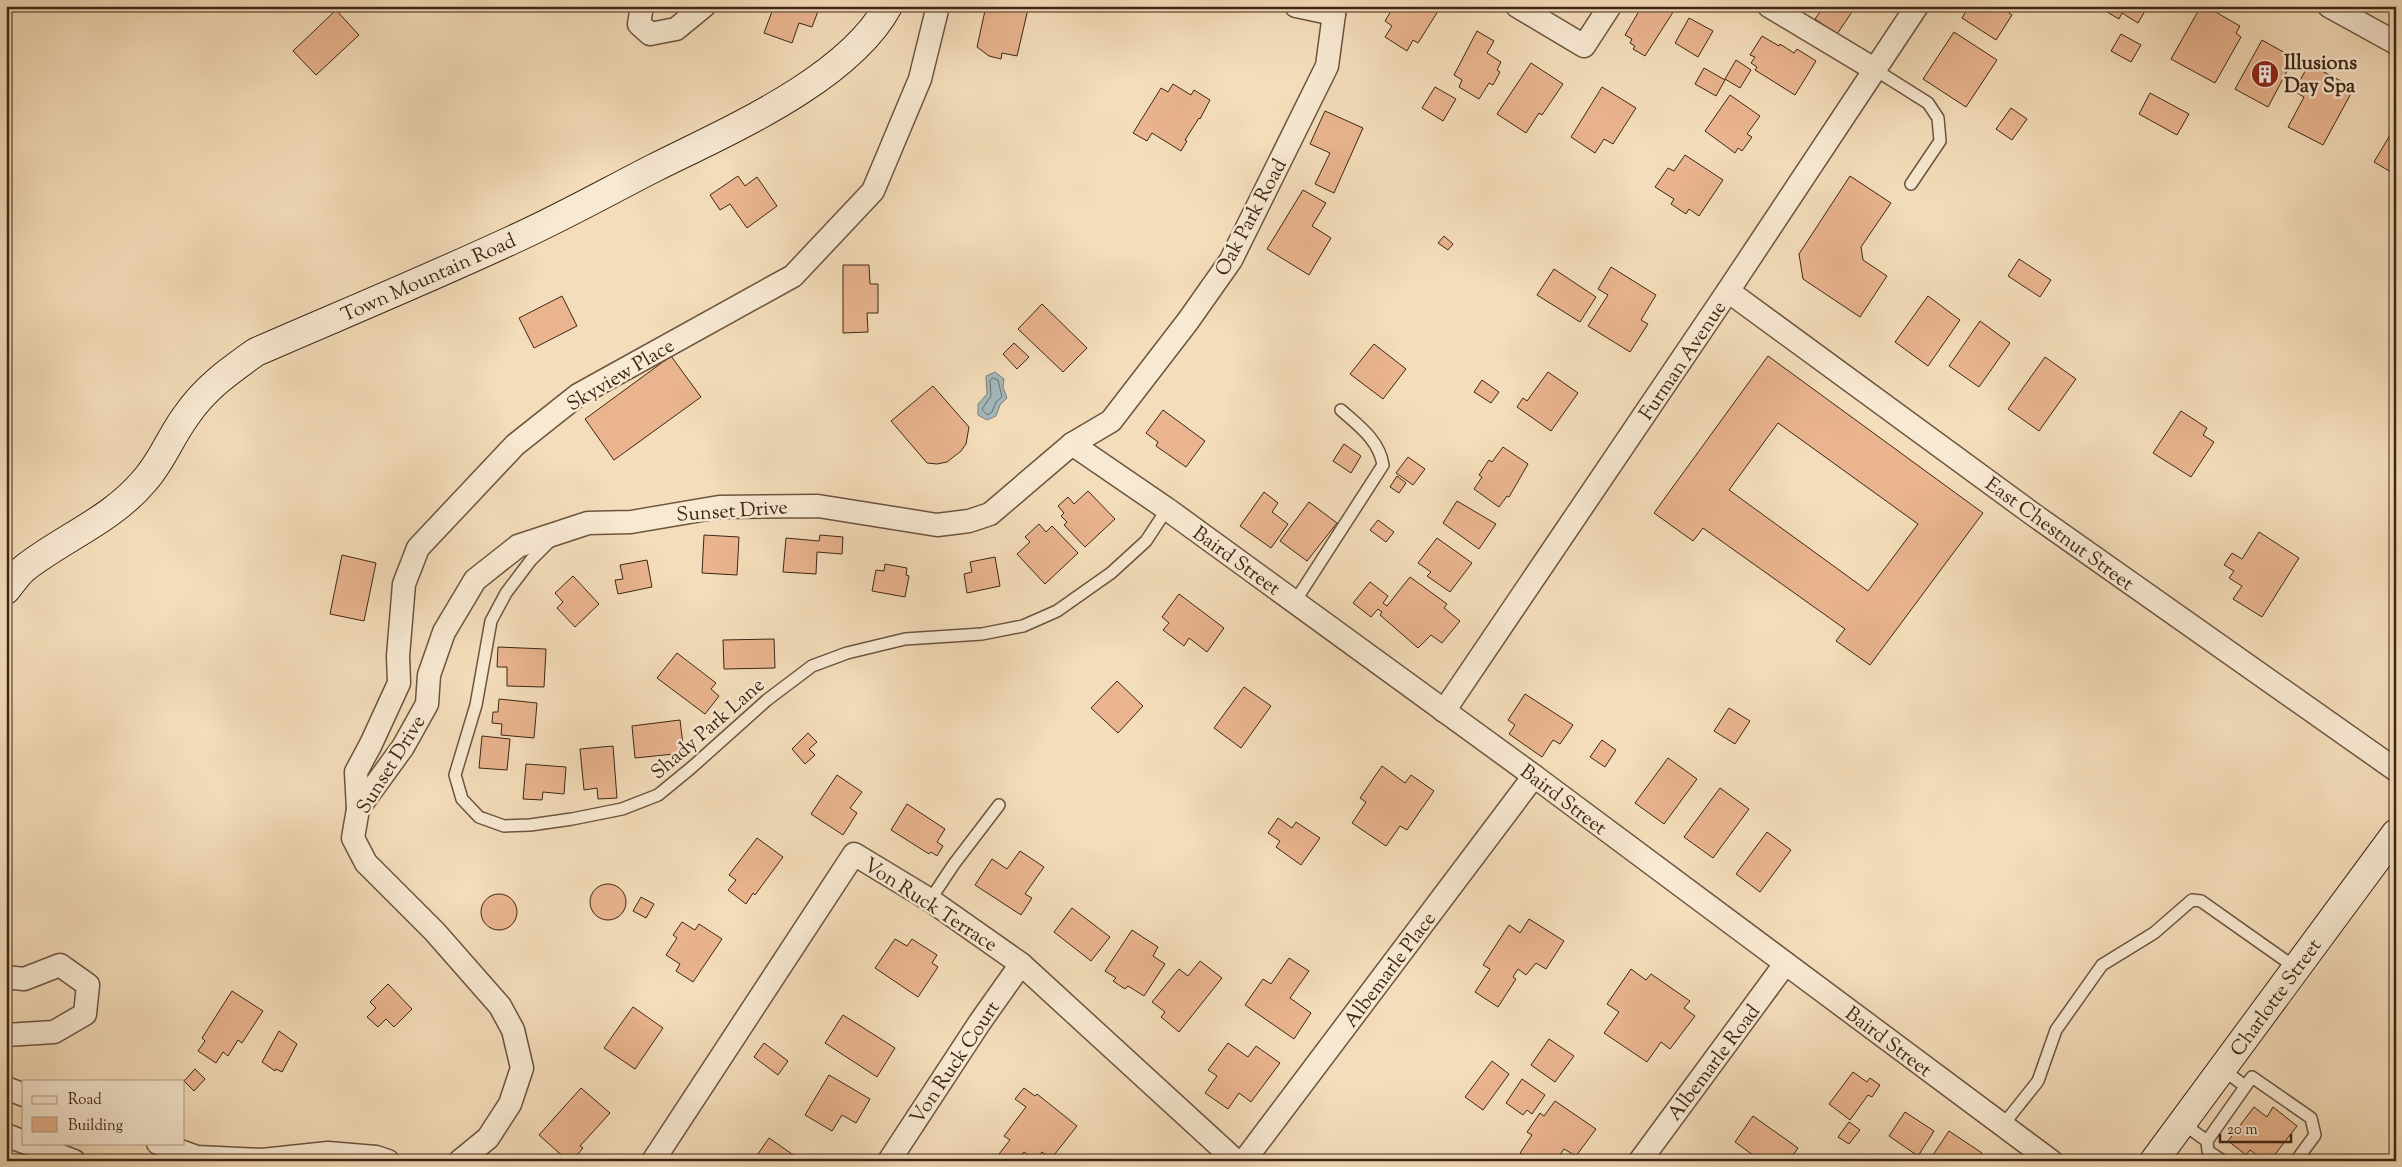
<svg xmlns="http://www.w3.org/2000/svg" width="2402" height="1167" font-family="'Sorts Mill Goudy',serif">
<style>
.water{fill:#a2b8bc;stroke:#7a7e7a}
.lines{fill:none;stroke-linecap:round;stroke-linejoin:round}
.shore{stroke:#706f69;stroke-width:1}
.building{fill:#e9b48e;stroke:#3e2616;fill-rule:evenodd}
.lane-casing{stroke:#6c543f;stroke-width:14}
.street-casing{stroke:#6c543f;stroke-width:25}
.secondary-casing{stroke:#3e2616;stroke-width:30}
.lane{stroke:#f8e9d2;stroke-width:11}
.street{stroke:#f8e9d2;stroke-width:22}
.secondary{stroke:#f8e9d2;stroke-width:28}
.labels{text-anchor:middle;stroke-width:5;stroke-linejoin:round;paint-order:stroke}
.poi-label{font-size:20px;font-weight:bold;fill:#3e2616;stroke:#f8e9d2;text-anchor:start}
.street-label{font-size:20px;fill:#3e2616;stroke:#f8e9d2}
</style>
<rect width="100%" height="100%" fill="#f4ddba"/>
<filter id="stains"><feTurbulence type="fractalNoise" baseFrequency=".004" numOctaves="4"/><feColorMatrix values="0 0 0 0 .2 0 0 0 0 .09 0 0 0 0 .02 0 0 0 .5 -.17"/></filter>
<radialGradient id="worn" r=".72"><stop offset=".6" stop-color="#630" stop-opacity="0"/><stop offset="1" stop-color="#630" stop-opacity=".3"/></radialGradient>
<polygon class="water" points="995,372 1004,379 1003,387 1007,398 1000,405 996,416 987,420 978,415 978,404 987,394 986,376"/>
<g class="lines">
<polygon class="shore" points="993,378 998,380 1002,397 996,402 992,412 987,415 982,409 991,396 990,381"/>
</g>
<g class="building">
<polygon points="774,6 820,6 812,27 799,23 792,43 764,33"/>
<polygon points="986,6 1038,6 1037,11 1028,9 1017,56 1002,53 1001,59 989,56 977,47"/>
<polygon points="1394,6 1440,8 1418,43 1413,40 1407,51 1385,37 1392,26 1385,21"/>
<polygon points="1642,6 1677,6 1645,56 1633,49 1635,46 1630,43 1632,39 1625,35"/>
<polygon points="1811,6 1856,6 1837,34 1815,19 1820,12"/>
<polygon points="1969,6 1999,6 2012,15 1996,40 1962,18"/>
<polygon points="2104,6 2148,6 2138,23 2122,13 2119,19 2102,9"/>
<polygon points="2201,6 2205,6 2240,26 2236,33 2241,37 2215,83 2171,59"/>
<polygon points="336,10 359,35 316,75 293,51"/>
<polygon points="1689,18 1713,31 1698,57 1675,43"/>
<polygon points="1477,31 1494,41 1487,53 1501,62 1497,70 1500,72 1493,85 1489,83 1479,99 1459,87 1462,80 1454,75"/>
<polygon points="1954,32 1997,60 1966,107 1923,79"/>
<polygon points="2121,34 2141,45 2131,62 2111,51"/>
<polygon points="1762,36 1779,46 1780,44 1794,53 1797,49 1816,61 1795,95 1755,70 1757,67 1751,63 1755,57 1750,55"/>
<polygon points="2262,40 2294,58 2268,107 2235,89"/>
<polygon points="1736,60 1751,70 1740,88 1725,79"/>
<polygon points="1531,63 1563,84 1542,115 1539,113 1526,133 1497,114"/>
<polygon points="2309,64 2354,88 2323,145 2288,127 2304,97 2294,91"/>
<polygon points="1704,68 1725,80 1716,96 1695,84"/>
<polygon points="1173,84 1191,95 1194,90 1210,100 1200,119 1199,118 1185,140 1187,141 1181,151 1152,133 1147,141 1133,133 1161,88 1168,92"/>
<polygon points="1435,87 1456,99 1443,121 1422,108"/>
<polygon points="1602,87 1636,108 1613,144 1604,139 1595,153 1571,137"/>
<polygon points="2150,93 2189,114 2177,135 2139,114"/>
<polygon points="1730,95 1760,116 1747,134 1752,137 1742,151 1738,148 1735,153 1705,131"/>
<polygon points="2011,108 2027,119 2012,140 1996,129"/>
<polygon points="1325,111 1363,128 1334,193 1315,184 1330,153 1310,144"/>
<polygon points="2396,125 2396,175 2374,162"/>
<polygon points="1685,155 1723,180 1699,216 1689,209 1686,214 1671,204 1674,199 1655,187 1668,168 1674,171"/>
<polygon points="738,176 745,186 757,177 777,206 747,228 730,204 720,210 710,195"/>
<polygon points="1850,176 1891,203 1861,247 1863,260 1887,276 1860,317 1803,279 1799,254"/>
<polygon points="1303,190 1326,203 1312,226 1331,238 1309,275 1267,249"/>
<polygon points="1444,236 1453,244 1448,250 1438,243"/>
<polygon points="2019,259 2051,280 2040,297 2008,276"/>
<polygon points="843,265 869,265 870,284 878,284 878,313 867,313 868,332 843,333"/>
<polygon points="1611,267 1656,295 1641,320 1648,324 1630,352 1588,326 1608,295 1598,289"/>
<polygon points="1554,269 1596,297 1580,322 1537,295"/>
<polygon points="562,296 577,326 534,348 519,318"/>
<polygon points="1928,296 1960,320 1928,366 1895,342"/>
<polygon points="1042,304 1087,348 1063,372 1018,329"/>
<polygon points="1980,321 2010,343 1979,387 1949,366"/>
<polygon points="1014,343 1029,357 1017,369 1003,354"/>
<polygon points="1374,344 1406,369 1383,399 1350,374"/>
<polygon points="671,356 701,397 614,460 585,419"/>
<path d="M1768,356L1983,513L1870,665L1836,641L1845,629L1703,528L1693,541L1654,513ZM1778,423L1918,524L1868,591L1729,490Z"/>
<polygon points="2045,357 2076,379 2039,431 2008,409"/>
<polygon points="1548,372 1578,393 1551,431 1517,407 1523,398 1527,401"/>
<polygon points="1482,380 1499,392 1491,403 1474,392"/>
<polygon points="933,386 969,427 966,444 961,451 947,462 937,464 927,463 891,421"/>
<polygon points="1163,410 1205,441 1186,467 1156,446 1158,442 1146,433"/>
<polygon points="2181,411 2207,428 2203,435 2214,442 2191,477 2153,453"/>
<polygon points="1344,444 1361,456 1351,473 1333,461"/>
<polygon points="1503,447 1528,464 1509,497 1507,496 1499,507 1474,489 1482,477 1479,475 1489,460 1492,462"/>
<polygon points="1408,457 1425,469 1413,485 1396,473"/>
<polygon points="1397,476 1406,483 1399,493 1390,487"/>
<polygon points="1088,491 1115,519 1085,547 1064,525 1067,522 1061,516 1064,513 1058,506 1068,497 1074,504"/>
<polygon points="1264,492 1278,503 1272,512 1288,524 1271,548 1240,526"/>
<polygon points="1457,501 1496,524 1479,549 1443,523"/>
<polygon points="1309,502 1337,523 1307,561 1280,541"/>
<polygon points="1378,520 1394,532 1386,542 1370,530"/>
<polygon points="1039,524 1046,532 1052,526 1078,553 1045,584 1017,554 1030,542 1025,537"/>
<polygon points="2259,532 2299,558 2262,617 2233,599 2242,586 2229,578 2234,571 2224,565 2232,553 2242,559"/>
<polygon points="704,535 739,537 737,575 702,573"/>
<polygon points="820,535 843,537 842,554 817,552 816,574 783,572 786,538 819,541"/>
<polygon points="1437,538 1472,563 1450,592 1427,576 1431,572 1418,563"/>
<polygon points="342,555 376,563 364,621 330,614"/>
<polygon points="995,557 1000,586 967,593 964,574 972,572 970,562"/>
<polygon points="647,560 652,587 618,594 615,580 623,579 620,565"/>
<polygon points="885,564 907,568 906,575 909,576 905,597 872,591 876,570 884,571"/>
<polygon points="573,576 599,604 575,627 557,608 563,602 555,593"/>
<polygon points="1410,577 1447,604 1444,608 1460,621 1442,643 1431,635 1418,648 1380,615 1382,612 1378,609 1371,617 1353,603 1370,582 1388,596 1383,603 1387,606"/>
<polygon points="1179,594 1224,628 1207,652 1189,638 1184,646 1163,630 1169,623 1162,617"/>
<polygon points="774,639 775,668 724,669 723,640"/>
<polygon points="498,647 546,649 544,687 507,686 507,667 497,667"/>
<polygon points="677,653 716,683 711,689 719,696 705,714 657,678"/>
<polygon points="1117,681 1143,706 1118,733 1091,708"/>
<polygon points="1244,687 1271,706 1241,748 1214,728"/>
<polygon points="1525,694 1573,725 1560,744 1553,740 1542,757 1509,734 1515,725 1508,720"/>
<polygon points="499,699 537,703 534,738 501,735 502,724 492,723 493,712 498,712"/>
<polygon points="1729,708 1750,721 1735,744 1714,731"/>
<polygon points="680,720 684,753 635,758 632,726"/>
<polygon points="808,733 817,742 809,749 815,755 805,764 792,749"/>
<polygon points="482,736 510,739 507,770 479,768"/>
<polygon points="1602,740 1616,750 1605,767 1590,757"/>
<polygon points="613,746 617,798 598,799 597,788 584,790 580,749"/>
<polygon points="1668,758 1697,779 1664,824 1635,803"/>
<polygon points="526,764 566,767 564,794 543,792 542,800 523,799"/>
<polygon points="1382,766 1405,783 1411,775 1434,791 1407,830 1400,826 1386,846 1352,823 1366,802 1360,798"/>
<polygon points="837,775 862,792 850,808 857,813 843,835 811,814"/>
<polygon points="1720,788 1749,809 1713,858 1684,837"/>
<polygon points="907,804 945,829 937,842 943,846 937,856 931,852 929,854 891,830"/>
<polygon points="1278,818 1292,828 1296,822 1320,838 1301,865 1276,847 1280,841 1268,833"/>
<polygon points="1767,832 1791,850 1760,892 1736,874"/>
<polygon points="757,838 783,857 755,895 753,893 746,904 728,890 736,880 729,875"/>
<polygon points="1020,851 1044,867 1025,894 1032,898 1021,915 975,885 992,859 1007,869"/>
<circle cx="608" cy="902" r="18"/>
<circle cx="499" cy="912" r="18"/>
<polygon points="641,897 654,904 646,918 633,911"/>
<polygon points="1072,908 1110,937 1091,961 1054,932"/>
<polygon points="1529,919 1564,941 1546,969 1536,963 1526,975 1518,969 1513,977 1516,979 1498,1007 1475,992 1490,969 1483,965 1509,925 1520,933"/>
<polygon points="682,922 695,930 699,924 722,939 693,982 676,971 680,964 666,955 677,938 673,935"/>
<polygon points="1132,930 1158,947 1153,956 1165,964 1144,996 1128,986 1125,989 1113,981 1116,978 1105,971"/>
<polygon points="895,939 907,946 912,939 937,955 932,963 938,967 918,997 875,968"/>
<polygon points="1289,958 1309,971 1290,998 1311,1013 1294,1039 1245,1005 1263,979 1271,984"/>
<polygon points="1200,961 1222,978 1179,1032 1161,1017 1165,1012 1152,1002 1179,969 1188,976"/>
<polygon points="1631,969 1646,980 1651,974 1690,1001 1684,1008 1695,1016 1670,1049 1661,1042 1647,1062 1604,1033 1619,1012 1607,1004"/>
<polygon points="388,984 412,1009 394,1027 386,1019 378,1027 367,1017 376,1008 370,1002"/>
<polygon points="232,991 263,1011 242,1043 238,1040 228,1056 223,1052 216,1063 198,1051 205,1041 202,1038"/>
<polygon points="633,1007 663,1028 635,1069 604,1048"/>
<polygon points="843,1015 895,1048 877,1077 825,1043"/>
<polygon points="279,1031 297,1044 282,1072 276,1069 275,1071 262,1062"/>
<polygon points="1549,1039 1574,1056 1555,1082 1531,1065"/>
<polygon points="764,1043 788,1061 778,1075 754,1057"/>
<polygon points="1228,1043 1248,1057 1256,1046 1280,1063 1251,1102 1239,1093 1228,1109 1205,1093 1217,1076 1208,1070"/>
<polygon points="1492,1061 1509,1074 1483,1110 1465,1097"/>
<polygon points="195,1069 205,1079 194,1091 184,1081"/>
<polygon points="1853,1072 1867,1082 1870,1078 1880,1085 1872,1097 1868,1095 1850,1120 1829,1104"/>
<polygon points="829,1075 870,1099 856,1123 842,1115 832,1131 805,1115"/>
<polygon points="1522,1079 1545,1095 1532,1114 1527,1110 1523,1115 1506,1103"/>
<polygon points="581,1088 610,1113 580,1146 583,1148 572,1161 568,1161 539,1135"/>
<polygon points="1024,1088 1035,1096 1037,1094 1077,1126 1051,1159 1042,1152 1036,1161 1024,1152 1017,1161 1008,1161 999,1154 1010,1140 1004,1136 1026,1107 1015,1099"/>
<polygon points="1555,1101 1596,1129 1576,1156 1564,1149 1556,1161 1530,1161 1520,1153 1532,1135 1527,1132 1540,1113 1544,1116"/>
<polygon points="2254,1107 2267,1117 2273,1107 2297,1126 2270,1161 2264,1161 2250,1150 2246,1155 2228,1141"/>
<polygon points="1905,1112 1934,1131 1918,1156 1889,1136"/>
<polygon points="1753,1116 1798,1148 1789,1161 1761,1161 1735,1142"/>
<polygon points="1849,1122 1860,1130 1849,1144 1838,1137"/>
<polygon points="1949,1131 1982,1153 1977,1161 1929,1161"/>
<polygon points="769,1138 802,1161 753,1161"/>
</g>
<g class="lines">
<defs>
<g id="lane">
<polyline points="1874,69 1928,103 1938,118 1940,141 1911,184"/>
<polyline points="552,539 531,560 506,593 491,621 476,705 455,775 462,799 479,817 504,826 530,825 572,819 622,809 658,795 691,768 767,700 812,666 847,653 905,639 982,634 1023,626 1057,611 1111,573 1146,541 1167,509"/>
<path d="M1294,603L1383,465C1379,440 1359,426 1341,410"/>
<polyline points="930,900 954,864 999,805"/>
<polyline points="2222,1069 2245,1086"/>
<polyline points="2182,1123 2207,1141"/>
<polyline points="2003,1125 2038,1081 2056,1030 2102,965 2154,933 2192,900 2201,901 2296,968"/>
<polyline points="2223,1161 2208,1151 2207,1141 2252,1077 2311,1118 2315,1135 2296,1161"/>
</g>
<g id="street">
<polyline points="642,6 639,24 650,34 676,29 704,6"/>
<polyline points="1296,6 1334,14"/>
<polyline points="1517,6 1584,46 1610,6"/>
<polyline points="1769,6 1874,69"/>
<polyline points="2329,6 2396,43"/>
<polyline points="1728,291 2034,515 2396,770"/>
<polyline points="1072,444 1167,509 1534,776 2051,1161"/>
<polyline points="1444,711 1728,291 1917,6"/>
<polyline points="358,809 356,772 371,744 399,683 398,656 404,584 418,548 515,445 578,395 793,276 873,191 920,79 938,6"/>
<polyline points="6,977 24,979 60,965 88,985 85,1014 54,1032 6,1035"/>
<polyline points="6,1088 24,1095"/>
<polyline points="6,1135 24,1142"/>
<polyline points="27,1143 74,1161"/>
<polyline points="158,1143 197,1157 262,1160 328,1153 376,1157 388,1161"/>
<polyline points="460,1161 488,1138 510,1104 522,1068 513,1030 500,1006 435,932 366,863 353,838 358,809 403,747 427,704 429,675 444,632 475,580 518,546 588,523 631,522 719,507 818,506 937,525 969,521 990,514 1072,444 1111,421 1188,321 1231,260 1327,66 1334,14 1329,6"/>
<polyline points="653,1161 854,854 930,900 1021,964 1236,1161"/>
<polyline points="889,1161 980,1022 1021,964"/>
<polyline points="1244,1161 1534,776"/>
<polyline points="1640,1161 1785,964"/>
</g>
<g id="secondary">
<path d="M6,590C12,583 18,573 26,567C65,537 113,519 145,480C162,461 171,436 186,416C204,389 229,371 256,352C341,315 428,279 512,240C561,218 607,192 654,168C726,132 848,80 888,6"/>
<polyline points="2154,1161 2396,833"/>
</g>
</defs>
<use href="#lane" class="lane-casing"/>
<use href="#street" class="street-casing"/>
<use href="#secondary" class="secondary-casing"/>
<use href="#lane" class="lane"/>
<use href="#street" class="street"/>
<use href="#secondary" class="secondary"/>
</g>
<defs>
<symbol id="building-disc" viewBox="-11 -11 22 22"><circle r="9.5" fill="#8f2418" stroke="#f8e9d2"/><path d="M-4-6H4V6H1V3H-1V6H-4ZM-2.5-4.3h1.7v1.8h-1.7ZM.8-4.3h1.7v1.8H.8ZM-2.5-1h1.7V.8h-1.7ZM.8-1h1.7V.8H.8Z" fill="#fff"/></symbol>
</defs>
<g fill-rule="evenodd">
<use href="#building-disc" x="2249" y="58" width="32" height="32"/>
</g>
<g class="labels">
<g class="poi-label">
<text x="2284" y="69">Illusions<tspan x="2284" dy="23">Day Spa</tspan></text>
</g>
<g class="street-label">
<text transform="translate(1250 217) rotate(-62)" y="7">Oak Park Road</text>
<text transform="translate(428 277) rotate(-24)" y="7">Town Mountain Road</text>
<text transform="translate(1682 360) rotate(-56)" y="7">Furman Avenue</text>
<text transform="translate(620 374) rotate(-31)" y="7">Skyview Place</text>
<text transform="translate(732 510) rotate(-4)" y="7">Sunset Drive</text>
<text transform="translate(2060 533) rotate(36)" y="7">East Chestnut Street</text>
<text transform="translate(1237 560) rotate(36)" y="7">Baird Street</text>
<text transform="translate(707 728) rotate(-41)" y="7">Shady Park Lane</text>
<text transform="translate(390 764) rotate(-58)" y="7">Sunset Drive</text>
<text transform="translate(1564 799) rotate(37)" y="7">Baird Street</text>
<text transform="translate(931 904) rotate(33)" y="7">Von Ruck Terrace</text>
<text transform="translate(1389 969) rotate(-53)" y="7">Albemarle Place</text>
<text transform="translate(2275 997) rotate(-54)" y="7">Charlotte Street</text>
<text transform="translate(1889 1041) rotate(37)" y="7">Baird Street</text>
<text transform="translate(954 1062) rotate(-56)" y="7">Von Ruck Court</text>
<text transform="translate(1713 1062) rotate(-53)" y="7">Albemarle Road</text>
</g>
</g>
<rect width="2402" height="1167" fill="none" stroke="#f4ddba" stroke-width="25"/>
<rect x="8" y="8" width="2387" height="1152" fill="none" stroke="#3e2616" stroke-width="2.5"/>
<rect x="12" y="12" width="2377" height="1142" fill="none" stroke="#3e2616"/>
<rect x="22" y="1080" width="162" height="65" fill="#f8e9d2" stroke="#ae9b87"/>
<rect x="32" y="1096" width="25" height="8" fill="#f8e9d2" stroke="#ae9b87"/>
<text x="68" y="1104" font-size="15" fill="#3e2616">Road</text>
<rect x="32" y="1117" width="25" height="15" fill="#e9b48e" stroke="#ae9b87"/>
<text x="68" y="1130" font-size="15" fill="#3e2616">Building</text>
<path d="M2220 1134v8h71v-8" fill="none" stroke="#3e2616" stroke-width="2.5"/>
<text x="2227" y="1134" font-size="15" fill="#3e2616" stroke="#f8e9d2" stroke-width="4" paint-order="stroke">20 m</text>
<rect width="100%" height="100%" filter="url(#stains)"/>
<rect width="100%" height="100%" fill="url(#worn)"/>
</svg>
